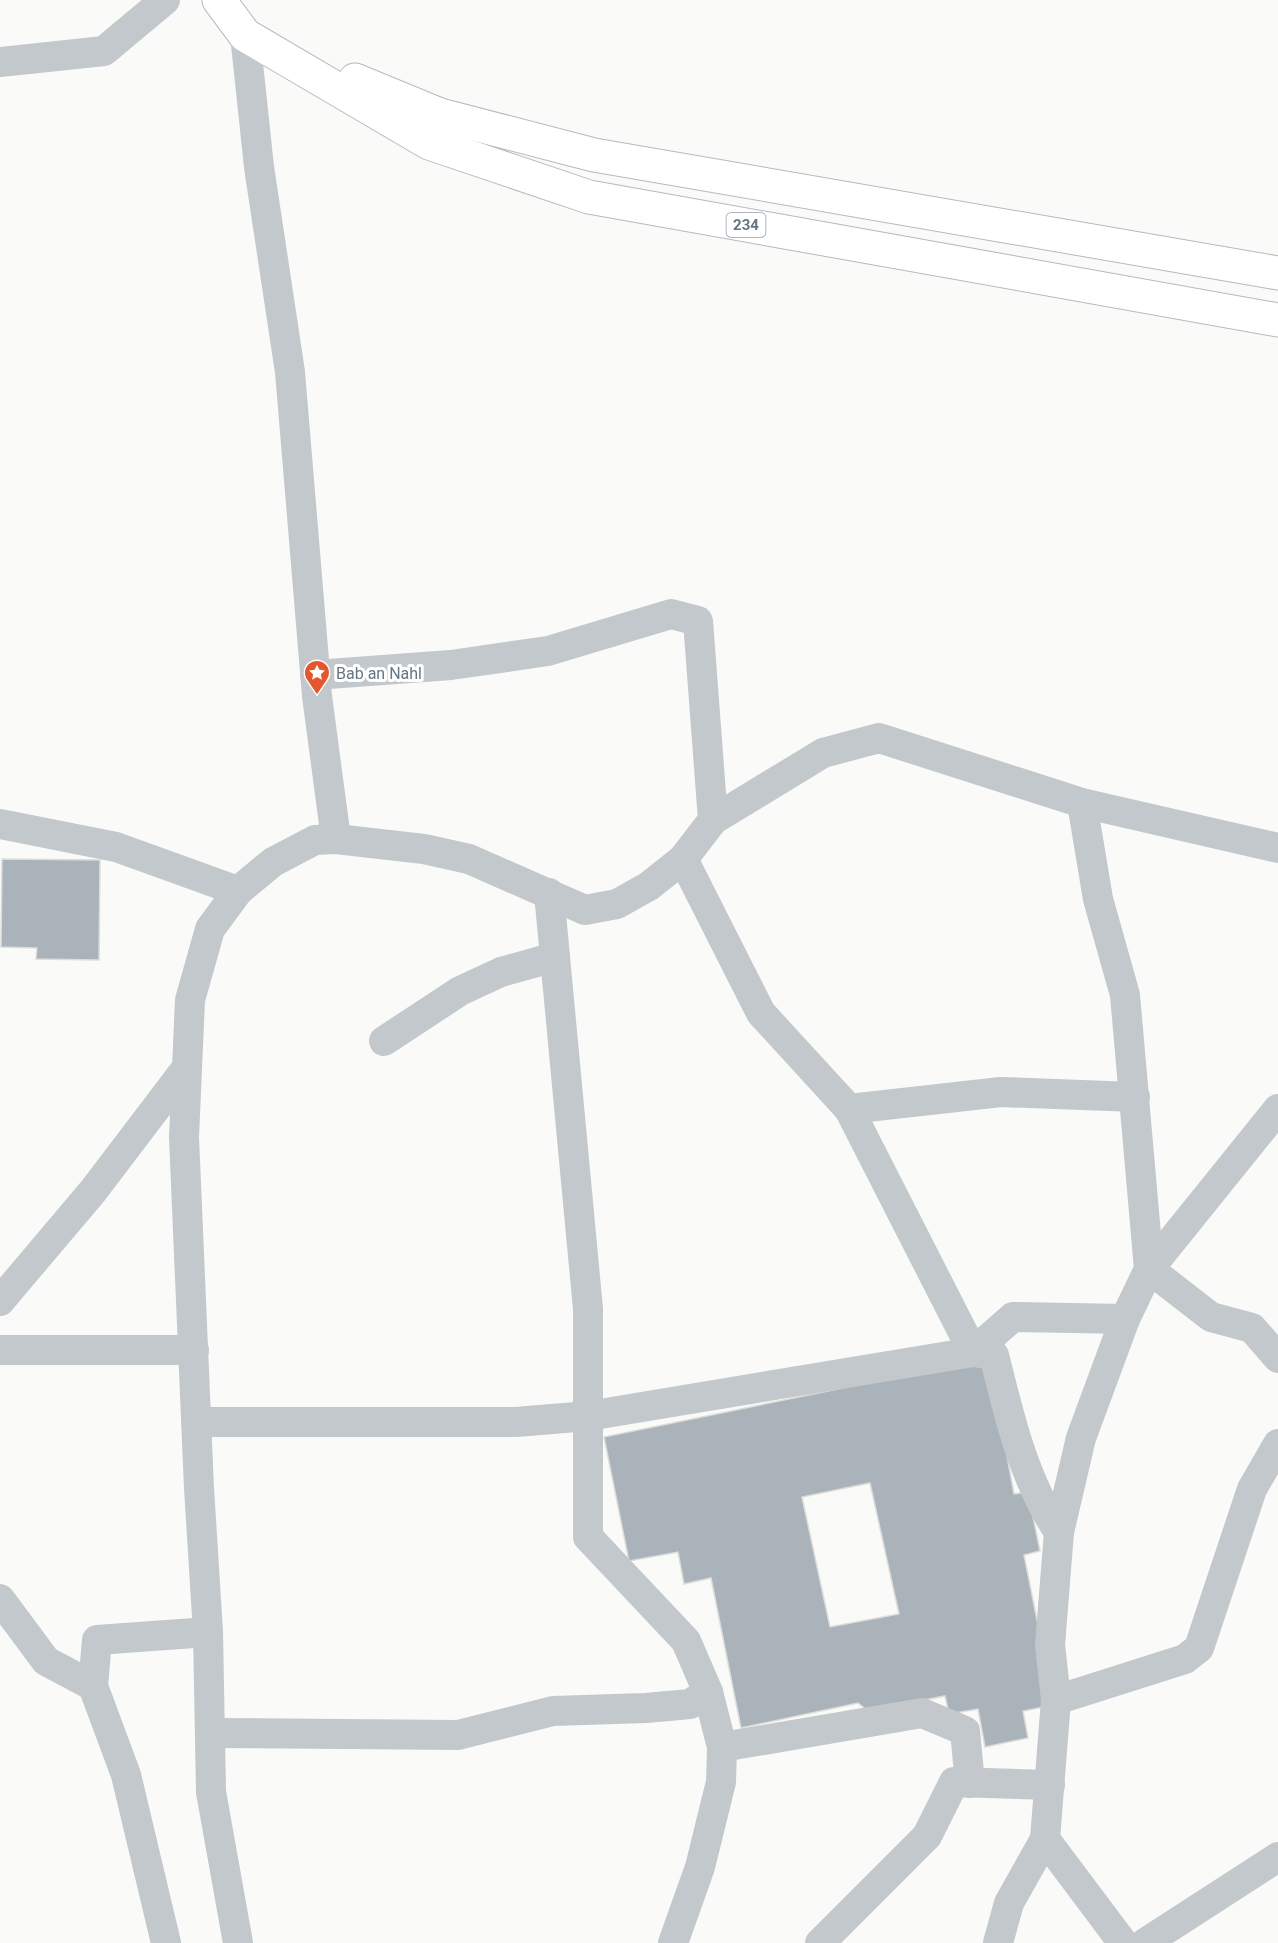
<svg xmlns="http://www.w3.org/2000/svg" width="1278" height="1943" font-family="Roboto,sans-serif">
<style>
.building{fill:#aab3b9;stroke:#dcdcda;stroke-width:1.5;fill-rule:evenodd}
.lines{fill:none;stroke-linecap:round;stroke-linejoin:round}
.primary-casing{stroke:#b5babe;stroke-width:35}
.street{stroke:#c3c8cc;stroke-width:30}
.primary{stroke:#fff;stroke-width:33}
.labels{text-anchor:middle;stroke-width:6;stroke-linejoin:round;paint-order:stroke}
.shield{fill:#fff;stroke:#939fa8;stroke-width:1.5}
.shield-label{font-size:15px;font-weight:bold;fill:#657683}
.poi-label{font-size:16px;fill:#657683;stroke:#fff;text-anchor:start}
</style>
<rect width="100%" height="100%" fill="#fafaf8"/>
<g class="building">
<polygon points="2,859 100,860 99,960 36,959 37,948 1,947"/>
<path d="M989,1358L1014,1494L1028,1492L1040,1551L1024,1555L1054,1705L1023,1711L1028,1738L985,1747L978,1709L949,1714L945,1696L868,1711L858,1703L741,1728L711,1578L684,1584L678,1552L629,1561L604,1437ZM870,1483L899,1614L830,1627L802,1497Z"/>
</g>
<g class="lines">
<defs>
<g id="primary">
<polyline points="219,0 245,35 429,143 589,197 1278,320"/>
<polyline points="355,80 440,115 594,155 1278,273"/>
</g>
</defs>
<use href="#primary" class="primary-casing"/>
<g class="street">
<polyline points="245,35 259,167 290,372 317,696 336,839"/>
<polyline points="0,62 104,51 165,0"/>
<polyline points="315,675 451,665 548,651 671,614 698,621 713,820"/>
<polyline points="0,824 116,847 238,891"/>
<polyline points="683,859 761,1013 849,1109 973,1352"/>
<polyline points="549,893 588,1309 588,1537 686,1641 708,1692 722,1747 721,1782 700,1867 673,1943"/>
<polyline points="384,1041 460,991 501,972 555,957"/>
<polyline points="849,1109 1001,1092 1135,1097"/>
<polyline points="1278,1109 1149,1269 1211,1317 1252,1328 1278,1358"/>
<polyline points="0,1301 93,1191 185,1070"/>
<polyline points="0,1350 194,1350"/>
<polyline points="973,1352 1013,1317 1125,1319"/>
<path d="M197,1422H516L588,1416L973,1352L994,1355C1009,1416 1024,1481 1059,1532"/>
<polyline points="0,1599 46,1661 93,1686"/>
<polyline points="1056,1700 1185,1659 1199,1648 1252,1489 1278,1444"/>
<polyline points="210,1733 458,1735 553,1711 646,1708 690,1704 708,1692"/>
<polyline points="722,1747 922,1713 965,1731 970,1783"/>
<polyline points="1045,1839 1123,1943"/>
<polyline points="166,1943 126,1775 93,1686 97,1640 208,1632"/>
<polyline points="238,1943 211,1792 208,1632 199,1488 184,1137 190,1000 210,929 238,891 273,862 315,840 336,839 424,849 469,859 585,910 617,904 649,886 683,859 713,820 823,753 879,738 1082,803 1278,848"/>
<polyline points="820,1943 927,1836 954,1782 1050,1785"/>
<polyline points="998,1943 1009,1903 1045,1839 1056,1700 1050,1645 1059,1532 1081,1438 1125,1319 1149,1269 1125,995 1098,899 1082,803"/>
<polyline points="1145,1943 1278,1857"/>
</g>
<use href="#primary" class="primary"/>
</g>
<defs>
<symbol id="sight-pin" viewBox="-11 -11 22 30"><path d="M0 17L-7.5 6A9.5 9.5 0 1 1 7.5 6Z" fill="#e4572e" stroke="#fff"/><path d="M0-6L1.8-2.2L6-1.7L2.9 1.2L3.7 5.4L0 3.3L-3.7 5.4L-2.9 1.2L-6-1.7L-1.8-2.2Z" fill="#fff"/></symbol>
</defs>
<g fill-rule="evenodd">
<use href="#sight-pin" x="302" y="658" width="30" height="40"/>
</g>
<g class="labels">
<rect class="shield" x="726.5" y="213" width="39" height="24" rx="4.5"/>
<g class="shield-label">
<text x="746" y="230">234</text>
</g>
<g class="poi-label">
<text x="336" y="679">Bab an Nahl</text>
</g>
</g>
</svg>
